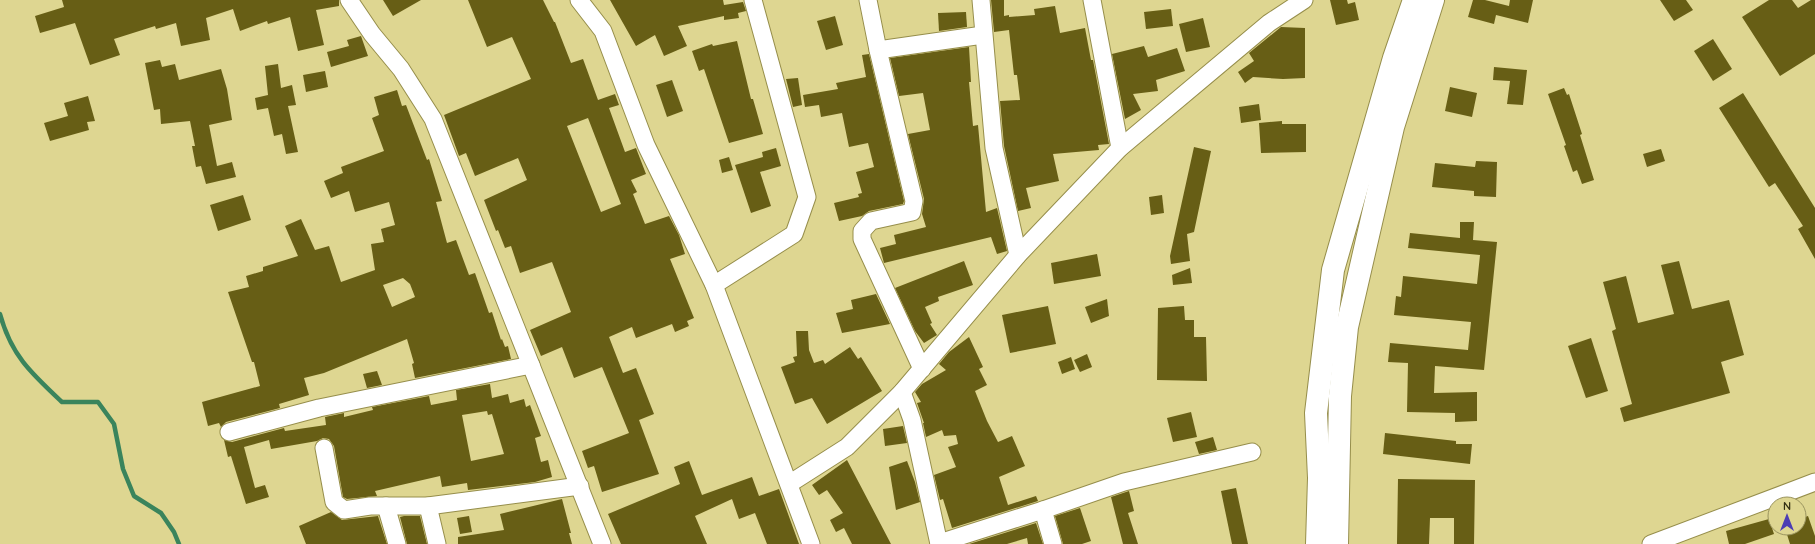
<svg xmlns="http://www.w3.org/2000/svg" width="1815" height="544" font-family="Quicksand,sans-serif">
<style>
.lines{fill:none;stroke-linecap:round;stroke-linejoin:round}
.stream{stroke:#3a845c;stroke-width:4.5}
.building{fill:#675e15;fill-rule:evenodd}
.street-casing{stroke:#968e4b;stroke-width:19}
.primary-casing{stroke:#968e4b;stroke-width:24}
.street{stroke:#fff;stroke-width:17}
.primary{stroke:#fff;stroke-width:22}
</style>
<rect width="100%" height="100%" fill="#ded691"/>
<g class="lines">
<path class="stream" d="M0,314C11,355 31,373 62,402H98L114,424L123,469L134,496L161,513L174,532L179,544"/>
</g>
<g class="building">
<polygon points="62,0 339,0 339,6 316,10 324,45 298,51 290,17 268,24 267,21 240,31 233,9 206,18 210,40 181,46 176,23 156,29 155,26 114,39 120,55 90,65 75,23 40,33 35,16 64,7"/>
<polygon points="383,0 421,0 393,16"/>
<path d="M468,0H543L554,22H555L571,63L583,59L598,100L615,94L619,105L609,108L625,152L636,148L646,174L631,180L637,192L633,194L645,224L669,216L679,235L685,254L670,259L694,318L687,321L689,326L675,332L672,324L636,338L632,327L609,337L623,373L636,368L654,414L639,420L659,474L602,492L594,466L588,468L582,451L629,433L602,367L574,378L562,347L541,356L530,330L571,312L552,262L520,273L511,246L505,248L498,230L496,231L484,200L527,180L518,158L475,176L466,153L459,156L444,115L531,79L512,37L487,47ZM588,118L621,204L601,212L567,126Z"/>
<polygon points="610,0 723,0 724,5 743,2 746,11 738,13 739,18 724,20 724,16 678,26 687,46 664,56 655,35 636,46"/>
<polygon points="991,0 1004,0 1004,16 1009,15 1009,17 1035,15 1034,9 1055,6 1060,33 1085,28 1091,60 1093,60 1109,144 1098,145 1099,150 1053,154 1059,181 1026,188 1031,208 1018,211 1004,146 1000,101 1020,100 1017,75 1014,75 1009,30 994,32"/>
<polygon points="1330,0 1347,0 1348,4 1355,2 1359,20 1336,25"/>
<polygon points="1473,0 1485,0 1509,6 1510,0 1533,0 1528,23 1496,15 1494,24 1468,17"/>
<polygon points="1660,0 1686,0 1693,10 1674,21"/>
<polygon points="1769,0 1792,0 1798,8 1811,0 1815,0 1815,54 1780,76 1742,17"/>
<polygon points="1171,9 1173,26 1146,29 1144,12"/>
<polygon points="966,12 967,27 939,31 938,13"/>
<polygon points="835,16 843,45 826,50 817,21"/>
<polygon points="1203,18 1210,47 1186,52 1179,24"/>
<polygon points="1281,27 1305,28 1305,78 1283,79 1253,77 1245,83 1238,72 1254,61 1249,53"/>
<polygon points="361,36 368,56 331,67 327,52 349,46 347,40"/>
<polygon points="1713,39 1732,69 1713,81 1694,51"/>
<polygon points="737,41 751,99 753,99 763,134 729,143 704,69 699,71 692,51 712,44 713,46"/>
<polygon points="1144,46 1148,57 1177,48 1185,71 1156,80 1158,91 1133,94 1141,110 1125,119 1112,54"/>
<polygon points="969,47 971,82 969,82 973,126 978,125 986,212 997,208 1007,251 997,254 991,237 884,263 880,248 896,244 894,235 926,227 922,214 924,199 908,134 930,130 923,93 899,96 890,58"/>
<polygon points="869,54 904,201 903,204 869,211 862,216 839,221 834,203 859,197 858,194 862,193 856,172 874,167 868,143 849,147 842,113 821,117 819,105 805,107 803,95 838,89 836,83 866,77 862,55"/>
<polygon points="160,60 162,67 175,64 179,80 221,69 227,89 232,120 209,125 217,166 232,162 236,177 206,184 201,166 196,167 192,146 195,146 190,121 161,124 160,109 154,110 145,63"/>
<polygon points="278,64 281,88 292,85 296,105 288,106 298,152 286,154 282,134 274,136 268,108 257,110 255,98 268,95 265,66"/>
<polygon points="1494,67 1527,70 1523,105 1507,104 1510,81 1493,80"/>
<polygon points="325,71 328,87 306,92 303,75"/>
<polygon points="798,78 802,105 793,107 786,79"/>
<polygon points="672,80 683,111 667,117 656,85"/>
<polygon points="1450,87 1477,93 1472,117 1445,111"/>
<polygon points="1564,88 1567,95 1569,94 1582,134 1580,135 1594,180 1582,184 1577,170 1573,172 1564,146 1566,145 1548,94"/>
<path d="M397,90L402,106L406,105L427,160L429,159L442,201L436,202L447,243L456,240L469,275L475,273L489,313L492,312L501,340L502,339L505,347L508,346L511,359L415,378L412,364L414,363L407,339L324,373L304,378L309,395L279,404L280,408L226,422L221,427L219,423L208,426L202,402L260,386L254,362H252L228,292L249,287L246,276L263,271V267L298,256L285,226L301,219L315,250L329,246L341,282L375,270L371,244L384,242L381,229L395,225L389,202L355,212L349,191L331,198L324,181L343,173L341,167L384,151L372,118L379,115L374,97ZM403,278L410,284L415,297L392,307L383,285Z"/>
<polygon points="1743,93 1815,208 1815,259 1798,229 1803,226 1775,183 1769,187 1719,108"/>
<polygon points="88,96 95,121 87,122 89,130 50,141 44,123 68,116 64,103"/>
<polygon points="1259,104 1261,120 1241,123 1239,107"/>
<polygon points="1282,121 1282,124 1306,124 1306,152 1261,153 1259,123"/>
<polygon points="1194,147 1211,151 1194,232 1187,234 1190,261 1171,264 1170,256"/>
<polygon points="776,148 781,166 760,172 771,206 751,213 735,165 763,157 762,152"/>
<polygon points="1661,149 1665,161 1647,167 1643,154"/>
<polygon points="729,157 733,170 722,173 719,160"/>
<polygon points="1476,161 1497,162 1496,197 1474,196 1474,191 1432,187 1435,163 1475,167"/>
<polygon points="243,195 251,220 218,231 210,205"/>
<polygon points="1162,195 1164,213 1151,215 1149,197"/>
<polygon points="1460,222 1474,222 1473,240 1497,242 1484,370 1435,366 1434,393 1477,392 1477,421 1455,422 1455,413 1407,412 1408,363 1388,362 1390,343 1468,350 1471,322 1394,315 1396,296 1401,297 1403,276 1477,284 1480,255 1408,248 1410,233 1460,238"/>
<polygon points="1097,254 1101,276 1054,284 1051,263"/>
<polygon points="964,261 973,285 938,297 939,301 925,307 932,323 930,324 937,335 924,343 915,331 895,288"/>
<polygon points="1679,261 1692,309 1729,300 1744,355 1721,362 1730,393 1624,422 1620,408 1632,404 1612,331 1616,329 1603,282 1626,276 1638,323 1674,314 1661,265"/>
<polygon points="1190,268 1192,283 1173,285 1172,275"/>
<polygon points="876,294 890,324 842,333 836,313 853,309 851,300"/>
<polygon points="1107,299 1109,316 1091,323 1085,307"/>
<polygon points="1048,306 1056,344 1010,353 1002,315"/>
<polygon points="1184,306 1185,320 1194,320 1194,337 1206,337 1207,381 1157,380 1158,308"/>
<polygon points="796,331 808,331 809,350 814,363 823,360 825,364 850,347 858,359 861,357 882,391 827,424 812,398 795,404 781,367 795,362 793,357 797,356"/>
<polygon points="969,337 983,367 979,369 987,385 975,391 987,421 998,442 1012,436 1025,466 999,477 1008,505 1036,496 1038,501 952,528 943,499 940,500 934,475 956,467 948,447 958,444 956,435 944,436 942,430 926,437 923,423 924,423 917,403 921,402 915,392 922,384 946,370 939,364 949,352"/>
<polygon points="1591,338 1608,391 1586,398 1568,346"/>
<polygon points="1087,354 1092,367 1080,372 1074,360"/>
<polygon points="1071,357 1075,369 1062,374 1058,362"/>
<polygon points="377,371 382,385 367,388 363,374"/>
<path d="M490,384L492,398L508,394L510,403L524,399L526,407L530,405L541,436L535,438L541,462L548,460L552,477L535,482L468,490L467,483L442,487L440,476L375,491L377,496L347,499L343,497L334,446L329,439L323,438L317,441L271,449L269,440L244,447L255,488L265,485L269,497L246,504L231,456L228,457L224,440L232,442L284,428L285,431L326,425L325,417L344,413V417L373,410L372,407L429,396L431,405L457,400L456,390ZM487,411L488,415L492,414L504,454L471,461L462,415Z"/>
<polygon points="1191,412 1197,437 1173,442 1167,418"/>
<polygon points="903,426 907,443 885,446 883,429"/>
<polygon points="1385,433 1456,441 1456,444 1472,444 1470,464 1383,454"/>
<polygon points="1213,437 1217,450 1199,454 1195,442"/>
<polygon points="847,460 891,544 852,544 844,528 836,532 830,520 843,513 827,490 819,495 812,485"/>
<polygon points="689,461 702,495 752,477 759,496 779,489 799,544 767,544 755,513 739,519 732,499 695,516 707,544 621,544 608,514 680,484 674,467"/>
<polygon points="907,461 915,482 920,502 896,510 889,467"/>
<polygon points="1398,479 1475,480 1474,544 1454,544 1454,518 1430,518 1429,544 1397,544"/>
<polygon points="1236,488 1248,544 1232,544 1221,491"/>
<polygon points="1129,491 1134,511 1128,513 1138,544 1123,544 1111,497"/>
<polygon points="562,499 571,533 569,533 572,544 458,544 458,537 504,530 500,514"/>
<polygon points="1080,508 1091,541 1082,544 1063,544 1055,516"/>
<polygon points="331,512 342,520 378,516 387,544 306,544 299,526"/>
<polygon points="404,516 420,516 427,544 407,544 400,517"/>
<polygon points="469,516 472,532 460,534 457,518"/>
<polygon points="1808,516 1815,536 1815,544 1790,544 1785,528 1799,528 1799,519"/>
<polygon points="1769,519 1774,534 1745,544 1729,544 1726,531"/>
<polygon points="1036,523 1043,544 1028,544 1027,538 1007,544 969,544"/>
</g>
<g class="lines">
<defs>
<g id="street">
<polyline points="349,0 372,34 401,69 433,119 602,544"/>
<polyline points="579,0 603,31 646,145 714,285 811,544"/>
<polyline points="868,0 878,50 914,201 912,212 871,221 862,231 862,239 922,369"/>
<polyline points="981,0 994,148 1018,255"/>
<polyline points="1092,0 1120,148"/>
<polyline points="878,50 983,35"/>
<polyline points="714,285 794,234 807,197 753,0"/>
<polyline points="902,392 912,420 939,544"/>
<polyline points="229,432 319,408 531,365"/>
<polyline points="324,448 334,502 344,510 370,506 428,506 580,486"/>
<polyline points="789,484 847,447 902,392 1018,255 1120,148 1269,23 1304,0"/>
<polyline points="386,506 397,544"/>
<polyline points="428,506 437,544"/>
<polyline points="1043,510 1053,544"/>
<polyline points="939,543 1043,510 1124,482 1252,452"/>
<polyline points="1651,544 1815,482"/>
</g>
<g id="primary">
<polyline points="1317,544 1319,478 1316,413 1333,270 1394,58 1414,0"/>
<polyline points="1337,544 1340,396 1347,327 1393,127 1433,0"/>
</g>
</defs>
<use href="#street" class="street-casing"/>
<use href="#primary" class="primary-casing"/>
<use href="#street" class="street"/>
<use href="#primary" class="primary"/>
</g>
<g transform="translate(1787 516)"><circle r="19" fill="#ded691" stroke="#9a945f"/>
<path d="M0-3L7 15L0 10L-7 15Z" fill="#4c3db4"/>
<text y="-6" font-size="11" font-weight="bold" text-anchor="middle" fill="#343014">N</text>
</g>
</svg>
